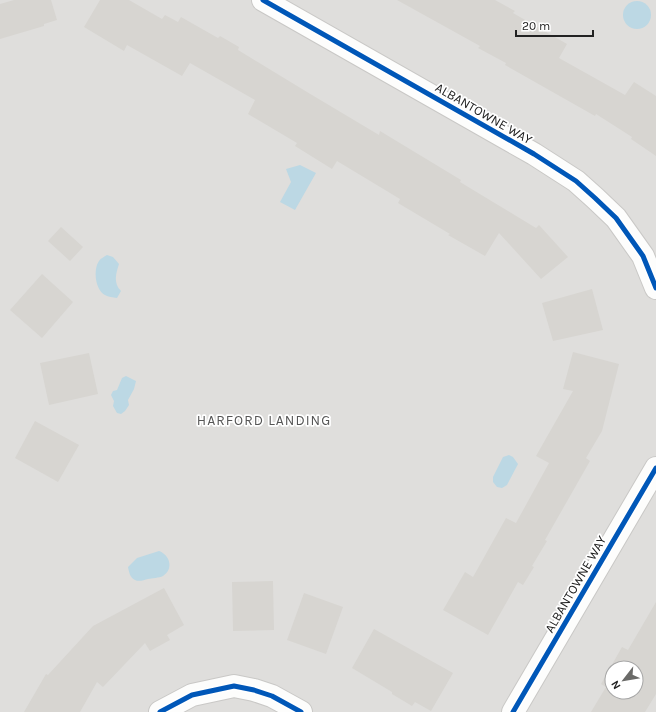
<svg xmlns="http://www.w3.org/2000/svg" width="656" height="712" font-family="Karla,sans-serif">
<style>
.residential{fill:#dfdedc;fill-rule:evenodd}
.water{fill:#bcd8e4}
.building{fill:#d7d5d1;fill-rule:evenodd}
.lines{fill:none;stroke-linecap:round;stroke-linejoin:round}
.minor-casing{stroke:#c9c8c6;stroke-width:24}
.minor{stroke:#fdfdfc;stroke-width:22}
.cycleway-casing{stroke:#fff;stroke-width:8}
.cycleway{stroke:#0057b8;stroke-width:5}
.labels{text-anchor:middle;stroke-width:3.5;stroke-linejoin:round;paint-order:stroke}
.street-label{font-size:13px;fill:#222;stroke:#fff}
.neighbourhood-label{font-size:14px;letter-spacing:1px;fill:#555;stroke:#fff}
</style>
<rect width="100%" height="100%" fill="#f0efea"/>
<path class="residential" d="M0,0H656V712H0ZM612,668H636V692H612Z"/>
<g class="water">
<circle cx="637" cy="15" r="14"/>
<polygon points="300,165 316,173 295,210 280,202 291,182 286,169"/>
<path d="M107,255L113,257L119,264C116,273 113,283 121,291L117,298C113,297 108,297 105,295C95,290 93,269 99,261C101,258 104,257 107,255Z"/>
<polygon points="126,376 136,381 134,389 128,400 129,405 125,411 121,414 117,413 113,406 114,401 111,395 113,391 117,390 122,378"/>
<polygon points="509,455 513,457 518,464 507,485 502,488 497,487 493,482 493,477 503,457"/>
<path d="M159,551C170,555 174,569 163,576C159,578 152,578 148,579C144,580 139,582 135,580C130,578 129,572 128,567L137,558Z"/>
</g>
<g class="building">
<polygon points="14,0 51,0 57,20 44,24 44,26 0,39 0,4"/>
<polygon points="100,0 129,0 162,19 165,15 178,22 181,17 218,38 220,36 239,47 238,50 307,92 379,135 380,131 461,180 460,182 536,228 539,225 568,257 541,279 499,233 485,256 448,235 450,234 398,203 400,199 337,161 332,169 295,146 297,143 248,114 255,100 190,63 182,76 127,45 124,51 84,27"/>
<polygon points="397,0 495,0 515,11 513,13 567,44 559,58 625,95 634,82 656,96 656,156 631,139 632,137 596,114 595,116 505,65 506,63 478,48 480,46"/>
<polygon points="61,227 83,247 70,261 48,241"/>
<polygon points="42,274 73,302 42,338 10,310"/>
<polygon points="592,289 603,330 553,341 542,303"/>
<polygon points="573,352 619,364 602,431 586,458 590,461 545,540 547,541 532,566 534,567 523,585 518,582 488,635 443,610 465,572 473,577 506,518 516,523 549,463 536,456 573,391 563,389"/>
<polygon points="89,353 98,394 49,405 40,363"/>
<polygon points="35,421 79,445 58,482 15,458"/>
<polygon points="273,581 274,630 233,631 232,582"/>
<polygon points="164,588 184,625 167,635 170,640 150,651 145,643 103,687 97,682 80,712 24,712 46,674 48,675 93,626"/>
<polygon points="304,593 343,607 326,654 287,640"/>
<path d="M656,602V694L645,712H591L606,687L601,684L622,647L628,650ZM612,668H636V692H612Z"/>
<polygon points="374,629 453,673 431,711 415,702 412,706 392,694 392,692 352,668"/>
</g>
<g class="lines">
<defs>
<g id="minor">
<polyline points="263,0 534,154 576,181 595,198 616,218 643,256 656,288"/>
<polyline points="160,712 192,695 234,686 254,690 272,696 301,712"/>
<polyline points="513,712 656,468"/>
</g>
</defs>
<use href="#minor" class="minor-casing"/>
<use href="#minor" class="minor"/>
<defs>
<g id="cycleway">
<polyline points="263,0 534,154 576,181 595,198 616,218 643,256 656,288"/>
<polyline points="160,712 192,695 234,686 254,690 272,696 301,712"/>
<polyline points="513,712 656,468"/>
</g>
</defs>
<use href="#cycleway" class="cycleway-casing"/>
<use href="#cycleway" class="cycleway"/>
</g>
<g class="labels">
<g class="street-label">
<text transform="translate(484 113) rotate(30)" y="5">ALBANTOWNE WAY</text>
<text transform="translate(575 584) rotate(-60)" y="5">ALBANTOWNE WAY</text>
</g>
<g class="neighbourhood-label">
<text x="264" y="425">HARFORD LANDING</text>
</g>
</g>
<g transform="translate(624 680) rotate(239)"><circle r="19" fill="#ffffff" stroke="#a7a7a7"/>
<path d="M0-3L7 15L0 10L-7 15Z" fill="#6a6a68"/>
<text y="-6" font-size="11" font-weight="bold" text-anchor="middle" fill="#222222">N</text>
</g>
<path d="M516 30v6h77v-6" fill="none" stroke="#222222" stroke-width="2"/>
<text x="522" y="30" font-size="12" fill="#222222" stroke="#ffffff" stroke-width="3" paint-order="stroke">20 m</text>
</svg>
